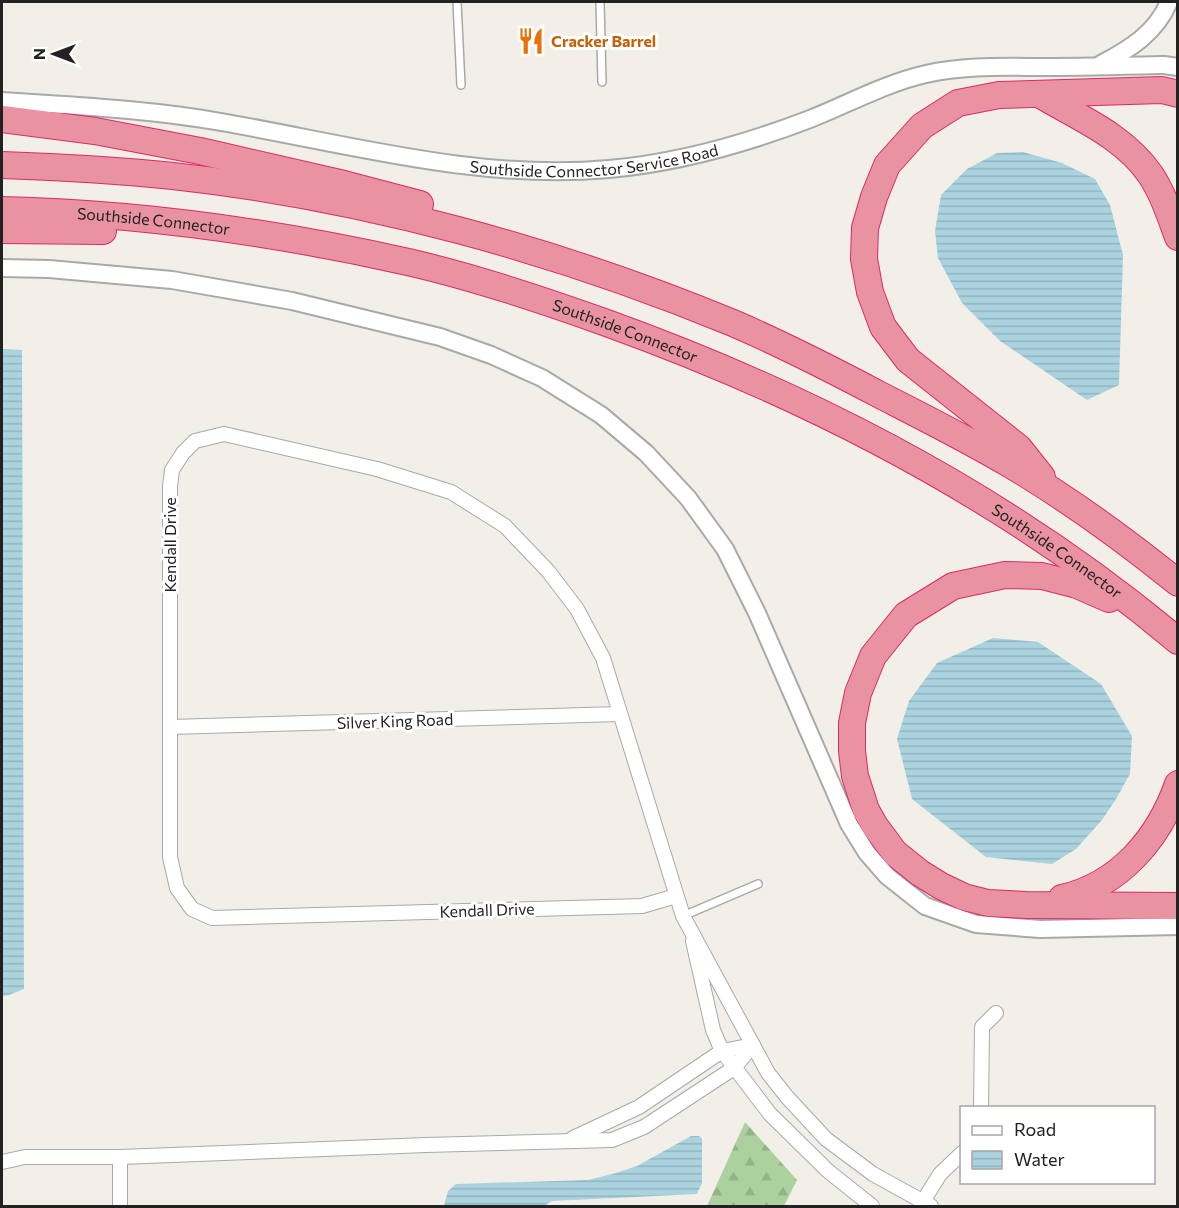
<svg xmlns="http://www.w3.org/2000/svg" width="1179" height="1208" font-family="Commissioner,sans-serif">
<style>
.forest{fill:url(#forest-firs)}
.water{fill:url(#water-rules)}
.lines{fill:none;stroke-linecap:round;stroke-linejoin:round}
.service-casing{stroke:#a9a9a9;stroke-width:10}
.minor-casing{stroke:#a9a9a9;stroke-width:16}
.tertiary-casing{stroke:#a9a9a9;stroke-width:20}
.motorway-casing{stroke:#dc2a67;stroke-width:28}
.service{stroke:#fff;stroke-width:7}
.minor{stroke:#fff;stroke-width:14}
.tertiary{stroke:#fff;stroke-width:16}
.motorway{stroke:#e892a2;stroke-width:26}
.labels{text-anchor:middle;stroke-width:6;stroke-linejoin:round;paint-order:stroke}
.food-label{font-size:16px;font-weight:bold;fill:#c56008;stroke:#fff;text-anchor:start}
.street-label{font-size:16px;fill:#222;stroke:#fff}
</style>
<defs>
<pattern id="forest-firs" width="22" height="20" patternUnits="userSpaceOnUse" patternTransform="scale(1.5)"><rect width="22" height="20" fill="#add19e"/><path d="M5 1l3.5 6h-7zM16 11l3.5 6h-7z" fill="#95b388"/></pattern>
<pattern id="water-rules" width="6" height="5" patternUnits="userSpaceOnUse" patternTransform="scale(1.5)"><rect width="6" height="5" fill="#aad3df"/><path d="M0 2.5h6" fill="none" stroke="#92b5bf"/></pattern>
</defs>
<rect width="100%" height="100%" fill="#f2efe9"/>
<polygon class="forest" points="745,1122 797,1180 784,1206 707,1206"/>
<g class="water">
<polygon points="1023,152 1062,163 1095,179 1110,205 1123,255 1119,385 1087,400 1000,341 962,303 938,258 935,231 941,195 967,169 997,153"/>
<polygon points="2,349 22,350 24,989 9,995 2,996"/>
<polygon points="993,638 1038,642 1101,684 1132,736 1130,774 1116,799 1102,820 1076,849 1052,864 986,857 912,799 897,739 909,701 937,663"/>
<polygon points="691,1136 699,1136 702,1139 702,1183 697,1194 552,1201 544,1206 444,1206 448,1191 456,1184 588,1180 616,1173 637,1166"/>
</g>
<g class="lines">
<defs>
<g id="service">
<polyline points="457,2 461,85"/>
<polyline points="600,2 602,82"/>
<polyline points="683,916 758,884"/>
</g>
<g id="minor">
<polyline points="170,727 619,714"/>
<polyline points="676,896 642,906 212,918 192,909 177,888 170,857 170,486 172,470 183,453 195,441 224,434 377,469 451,492 505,526 548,571 577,609 603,658 683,916 768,1073 787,1097 826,1139 873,1174 931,1206"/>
<polyline points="693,941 713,1030 722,1051 770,1114 828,1171 872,1206"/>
<polyline points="981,1108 982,1027 996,1013"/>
<polyline points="573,1138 639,1107 722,1051 753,1045"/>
<polyline points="2,1162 25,1157 120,1157 426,1145 612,1140 644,1127 734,1068 753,1045"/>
<polyline points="120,1206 120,1157"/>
<polyline points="920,1206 940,1174 962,1153"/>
</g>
<g id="tertiary">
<path d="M1101,64C1130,49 1156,33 1169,2"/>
<path id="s1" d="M2,101C74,106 149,109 221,122C348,144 479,181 609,169C678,163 745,144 810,119C848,104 886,83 926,74C965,65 1006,67 1045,67C1085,67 1124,66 1164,65L1178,67"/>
<polyline points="2,268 49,269 172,280 292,301 440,337 491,355 542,378 601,415 646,453 688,498 725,549 757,613 849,824 867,853 887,876 925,906 976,924 1040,929 1178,926"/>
</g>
<g id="motorway">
<path d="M1039,94C1077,117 1123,135 1150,174C1163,193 1170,216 1178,237"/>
<polyline points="2,119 95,131 200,151 344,184 420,204"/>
<path d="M2,165C59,167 116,170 173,176C364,197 556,250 733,323C784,345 833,370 882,396C925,418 969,440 1011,465C1070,500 1125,540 1178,583"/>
<path id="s2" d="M2,210C138,213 274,232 408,262C474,277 540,299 604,322C810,396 1009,499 1178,641"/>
<polyline points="2,230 103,231"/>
<polyline points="1042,477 1019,448 908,360 883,327 870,292 864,259 865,228 874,197 887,165 922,126 958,103 999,95 1162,90 1178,94"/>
<polyline points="1109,599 1077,585 1042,576 1005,575 953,586 906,615 873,656 858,693 852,723 852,751 855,776 866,810 875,826 895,853 920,873 941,886 964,897 988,903 1027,905 1178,906"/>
<path d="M1062,898C1120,885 1159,838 1178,784"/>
</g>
</defs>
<use href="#service" class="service-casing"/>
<use href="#minor" class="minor-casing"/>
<use href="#tertiary" class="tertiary-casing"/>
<use href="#motorway" class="motorway-casing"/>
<use href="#service" class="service"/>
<use href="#minor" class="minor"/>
<use href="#tertiary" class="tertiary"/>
<use href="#motorway" class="motorway"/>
</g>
<defs>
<symbol id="restaurant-bare" viewBox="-9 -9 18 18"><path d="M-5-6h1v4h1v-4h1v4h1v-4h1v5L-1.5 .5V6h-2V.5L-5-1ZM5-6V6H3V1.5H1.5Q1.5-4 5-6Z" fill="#e8710a" stroke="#fff" stroke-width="2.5" paint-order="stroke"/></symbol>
</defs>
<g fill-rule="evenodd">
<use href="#restaurant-bare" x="512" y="22" width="38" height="38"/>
</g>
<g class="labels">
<g class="food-label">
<text x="551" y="47">Cracker Barrel</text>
</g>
<g class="street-label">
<text dy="6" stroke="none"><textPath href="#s1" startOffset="598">Southside Connector Service Road</textPath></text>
<text dy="6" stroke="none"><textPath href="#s2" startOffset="152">Southside Connector</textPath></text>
<text dy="6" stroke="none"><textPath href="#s2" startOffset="638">Southside Connector</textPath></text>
<text transform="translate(170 545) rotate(-90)" y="6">Kendall Drive</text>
<text dy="6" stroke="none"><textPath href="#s2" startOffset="1124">Southside Connector</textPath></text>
<text transform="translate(395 721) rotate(-2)" y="6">Silver King Road</text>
<text transform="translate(487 910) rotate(-2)" y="6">Kendall Drive</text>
</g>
</g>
<rect width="1179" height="1208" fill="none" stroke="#222222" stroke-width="6"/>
<rect x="960" y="1106" width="195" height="78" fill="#ffffff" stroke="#a7a7a7" stroke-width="1.5"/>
<rect x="972" y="1126" width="30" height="9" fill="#ffffff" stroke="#a7a7a7" stroke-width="1.5"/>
<text x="1014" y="1136" font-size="18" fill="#222222">Road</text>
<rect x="972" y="1151" width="30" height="18" fill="url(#water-rules)" stroke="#a7a7a7" stroke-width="1.5"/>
<text x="1014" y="1166" font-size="18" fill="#222222">Water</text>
<g transform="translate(54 54) rotate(270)" stroke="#ffffff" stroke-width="4.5" paint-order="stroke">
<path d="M0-4.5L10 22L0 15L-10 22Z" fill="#222222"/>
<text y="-9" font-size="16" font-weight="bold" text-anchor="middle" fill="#222222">N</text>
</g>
</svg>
